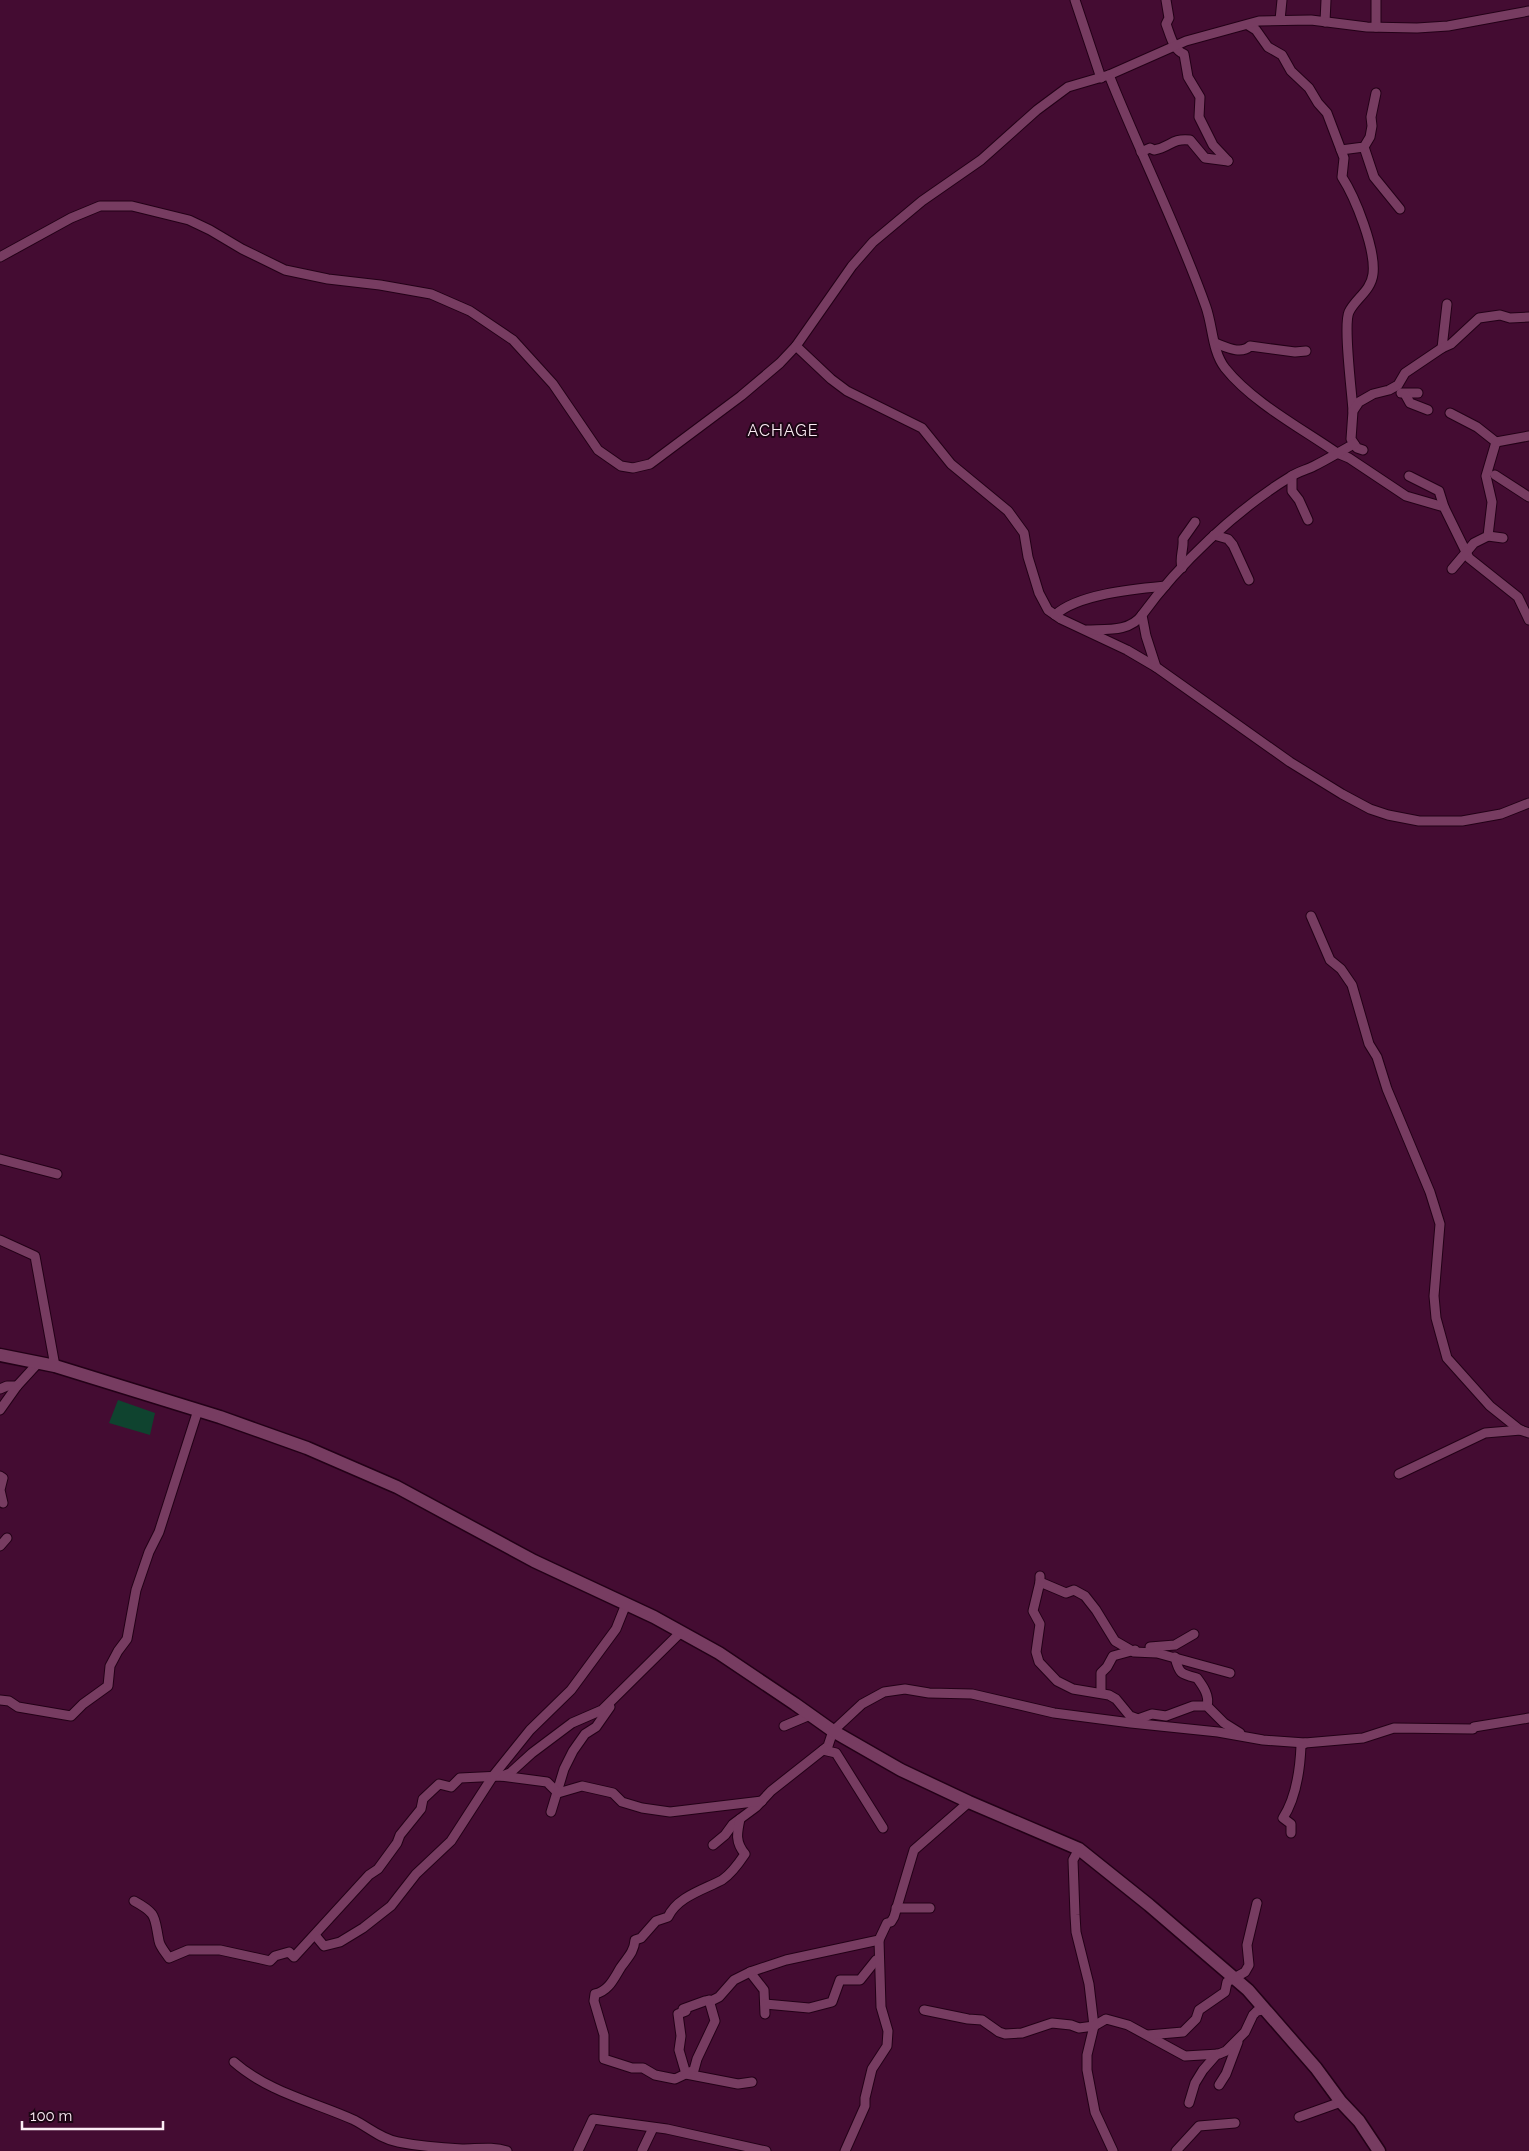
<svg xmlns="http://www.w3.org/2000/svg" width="1529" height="2151" font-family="Raleway,sans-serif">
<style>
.green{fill:#0f432f}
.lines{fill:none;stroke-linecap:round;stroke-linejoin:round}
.street-casing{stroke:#230017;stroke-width:11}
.secondary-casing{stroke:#230017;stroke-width:15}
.street{stroke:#773c61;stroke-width:9}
.secondary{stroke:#773c61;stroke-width:12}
.labels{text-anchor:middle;stroke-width:4;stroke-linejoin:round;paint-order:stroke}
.quarter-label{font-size:16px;letter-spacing:1px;fill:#fcedf5;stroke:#1d0615}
</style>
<rect width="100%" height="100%" fill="#440c32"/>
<polygon class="green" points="118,1400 155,1413 150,1435 109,1423"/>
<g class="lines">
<defs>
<g id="street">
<polyline points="1075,0 1101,78"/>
<path d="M1166,0L1169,18L1166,24C1170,34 1173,50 1184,54L1188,77L1200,97L1199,117L1213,145L1228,161"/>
<polyline points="1376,0 1376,27"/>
<polyline points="1280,20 1282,0"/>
<polyline points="1325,22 1326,0"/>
<path d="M1248,25L1256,30L1268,47L1282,55L1291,71L1309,88L1318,103L1327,113L1344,158L1342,177C1355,197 1376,249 1373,274C1371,291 1355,299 1349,312C1343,325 1352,393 1353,411"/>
<path d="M1109,75C1140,153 1178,228 1206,307C1213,327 1212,351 1225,368C1252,402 1301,428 1337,453L1349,458L1406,496L1444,507L1469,558L1518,597L1529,620"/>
<polyline points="1364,147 1374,177 1400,209"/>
<polyline points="1341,150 1364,147 1370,137 1372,126 1371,117 1376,93"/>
<path d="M1141,152L1150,148L1154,150C1171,147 1171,138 1190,140L1205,158L1228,161"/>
<polyline points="0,257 71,218 100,206 132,206 189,220 210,230 242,249 285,270 328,279 380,285 431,294 470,311 513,340 553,384 598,450 621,466 633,468 650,464 741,396 780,363 796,346 852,266 873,242 922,201 981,160 1037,110 1068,87 1109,75 1186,41 1259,21 1311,20 1367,27 1417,28 1448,26 1529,11"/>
<path d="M1215,343C1226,347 1241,355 1250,346L1295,352L1306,351"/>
<polyline points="796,346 831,379 847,391 922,428 951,464 1008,511 1024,533 1028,557 1039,593 1048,610 1061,619 1127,650 1156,667 1290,762 1342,794 1370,809 1388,815 1419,821 1462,821 1501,814 1529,803"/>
<polyline points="1442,348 1447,304"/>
<polyline points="1401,393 1418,393"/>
<polyline points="1405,394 1410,403 1428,410"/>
<polyline points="1450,413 1477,427 1496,442 1486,476 1492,502 1488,536 1474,543 1452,569"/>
<polyline points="1496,442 1529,436"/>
<polyline points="1363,450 1357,448 1351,439 1353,411 1359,402 1373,394 1389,390 1398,385 1405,373 1442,348 1451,344 1479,318 1500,315 1510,318 1529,317"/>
<polyline points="1495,475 1529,497"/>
<polyline points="1292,476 1292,491 1299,500 1308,520"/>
<polyline points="1409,476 1439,491 1444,507"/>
<polyline points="1214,535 1228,539 1233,545 1249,580"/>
<polyline points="1488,536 1503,538"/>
<path d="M1182,568C1179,557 1184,550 1183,539L1195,522"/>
<path d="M1055,615C1078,594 1134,589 1165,586"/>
<path d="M1087,630C1106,629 1130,632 1142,615"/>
<path d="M1156,667L1146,636L1142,615C1179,564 1236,510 1290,477C1297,472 1306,470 1314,466C1328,459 1341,451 1354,444"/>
<polyline points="1311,916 1330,960 1341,969 1352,985 1369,1044 1377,1057 1387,1089 1430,1192 1440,1224 1434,1296 1436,1318 1447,1358 1490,1406 1520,1430 1529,1433"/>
<polyline points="0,1159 57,1174"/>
<polyline points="0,1240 35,1256 55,1366"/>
<polyline points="0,1389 7,1386 17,1386"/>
<polyline points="0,1410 17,1386 39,1362"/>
<polyline points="1399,1474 1485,1433 1521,1430"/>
<polyline points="0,1476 3,1478 0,1490 3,1503"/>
<polyline points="0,1546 7,1538"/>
<polyline points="1040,1576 1040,1582 1066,1593 1074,1590 1085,1596 1096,1610 1115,1641 1134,1652 1157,1653 1230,1673"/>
<polyline points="1040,1582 1033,1611 1040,1624 1036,1652 1039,1662 1057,1681 1073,1689 1109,1695 1116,1699 1130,1716 1138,1719 1152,1714 1166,1716 1193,1706 1207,1706 1224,1723 1240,1733"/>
<polyline points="1150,1647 1175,1645 1194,1634"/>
<path d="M1175,1657C1179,1674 1181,1674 1197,1678C1203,1686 1210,1696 1207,1706"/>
<polyline points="1101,1693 1101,1673 1107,1667 1113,1656 1135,1650"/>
<polyline points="0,1700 9,1701 18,1707 71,1716 83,1704 108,1686 110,1666 118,1651 127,1639 136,1590 149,1552 159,1532 198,1410"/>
<polyline points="784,1726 810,1715"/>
<polyline points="823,1750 836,1753 883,1828"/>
<polyline points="502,1776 510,1773 532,1753 572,1723 602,1710 681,1632"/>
<polyline points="551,1812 564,1769 573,1751 585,1734 596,1727 610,1707"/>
<path d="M1291,1833V1824L1283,1818C1296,1798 1300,1769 1301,1746L1305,1743"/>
<polyline points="713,1845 725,1835 733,1824 756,1807 771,1791 828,1746 833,1731 862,1704 884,1692 905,1689 929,1693 972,1694 1054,1713 1131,1723 1218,1732 1263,1740 1305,1743 1363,1738 1394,1728 1473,1729 1474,1727 1529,1718"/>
<polyline points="1079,1849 1073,1860 1075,1915 1076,1932 1089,1984 1094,2026 1087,2055 1087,2070 1095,2112 1113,2151"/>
<path d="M134,1901C158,1914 154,1917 159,1941C160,1947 166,1953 169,1958L188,1950H220L270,1961L275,1956L289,1952L294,1957L369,1875L378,1869L397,1843L400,1835L421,1809L423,1799L439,1784L451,1787L460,1778L501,1776L547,1782L558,1793L582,1786L613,1793L622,1802L642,1808L670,1812L762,1801"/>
<polyline points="896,1908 930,1908"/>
<polyline points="315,1935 324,1946 340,1942 363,1928 391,1906 416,1874 451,1841 493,1776 530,1730 571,1690 616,1629 626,1604"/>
<polyline points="750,1972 764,1990 765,2014"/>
<path d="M709,2000L715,2021L697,2059L694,2070L675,2079L655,2075L643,2068H632L604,2059V2035L594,2001L595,1994C609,1991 614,1978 621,1967C628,1957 634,1952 635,1940L641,1938L656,1921L668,1917C677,1897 703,1890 722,1880C731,1874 739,1863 745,1854C735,1842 737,1833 740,1819"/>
<polyline points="765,2004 809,2008 832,2002 840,1980 860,1980 876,1960"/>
<polyline points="924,2010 968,2019 982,2020 999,2032 1005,2034 1022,2033 1052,2023 1071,2025 1079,2028 1094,2026 1106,2019 1128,2025 1185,2056 1219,2054 1226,2051 1245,2032 1253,2015 1257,2011 1263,2010"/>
<polyline points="1148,2035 1183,2032 1196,2019 1199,2010 1225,1992 1227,1982 1245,1972 1249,1965 1247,1945 1257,1903"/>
<path d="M234,2062C268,2092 314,2102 354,2120C368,2127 381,2139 398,2142C418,2146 441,2148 462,2149C477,2149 493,2146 507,2151"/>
<polyline points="752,2082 738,2084 686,2074 679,2050 681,2036 678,2014 686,2011 683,2009 705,2001 713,2000 719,1997 734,1980 750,1972 786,1960 879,1940 887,1923 891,1922 894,1917 914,1850 969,1802"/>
<polyline points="1219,2085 1226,2074 1238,2042"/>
<polyline points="1189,2103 1195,2083 1203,2070 1217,2054"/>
<polyline points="1299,2117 1341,2102"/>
<polyline points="578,2151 593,2119 667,2129 766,2151"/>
<polyline points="642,2151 653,2128"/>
<polyline points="845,2151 865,2106 865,2098 872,2069 887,2046 888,2031 881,2007 879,1940"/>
<polyline points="1176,2151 1199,2126 1235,2123"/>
</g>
<polyline id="secondary" points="0,1355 55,1366 220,1417 307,1448 397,1487 534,1561 654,1617 719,1653 795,1704 833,1731 901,1770 969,1802 1079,1849 1149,1905 1248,1990 1316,2068 1341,2102 1359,2121 1379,2151"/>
</defs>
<use href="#street" class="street-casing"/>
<use href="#secondary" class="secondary-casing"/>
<use href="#street" class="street"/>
<use href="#secondary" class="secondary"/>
</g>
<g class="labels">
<g class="quarter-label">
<text x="783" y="436">ACHAGE</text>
</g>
</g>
<path d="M22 2121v8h141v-8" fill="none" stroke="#fcedf5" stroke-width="2.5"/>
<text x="30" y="2121" font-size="15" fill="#fcedf5" stroke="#1d0615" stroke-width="4" paint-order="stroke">100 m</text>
</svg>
